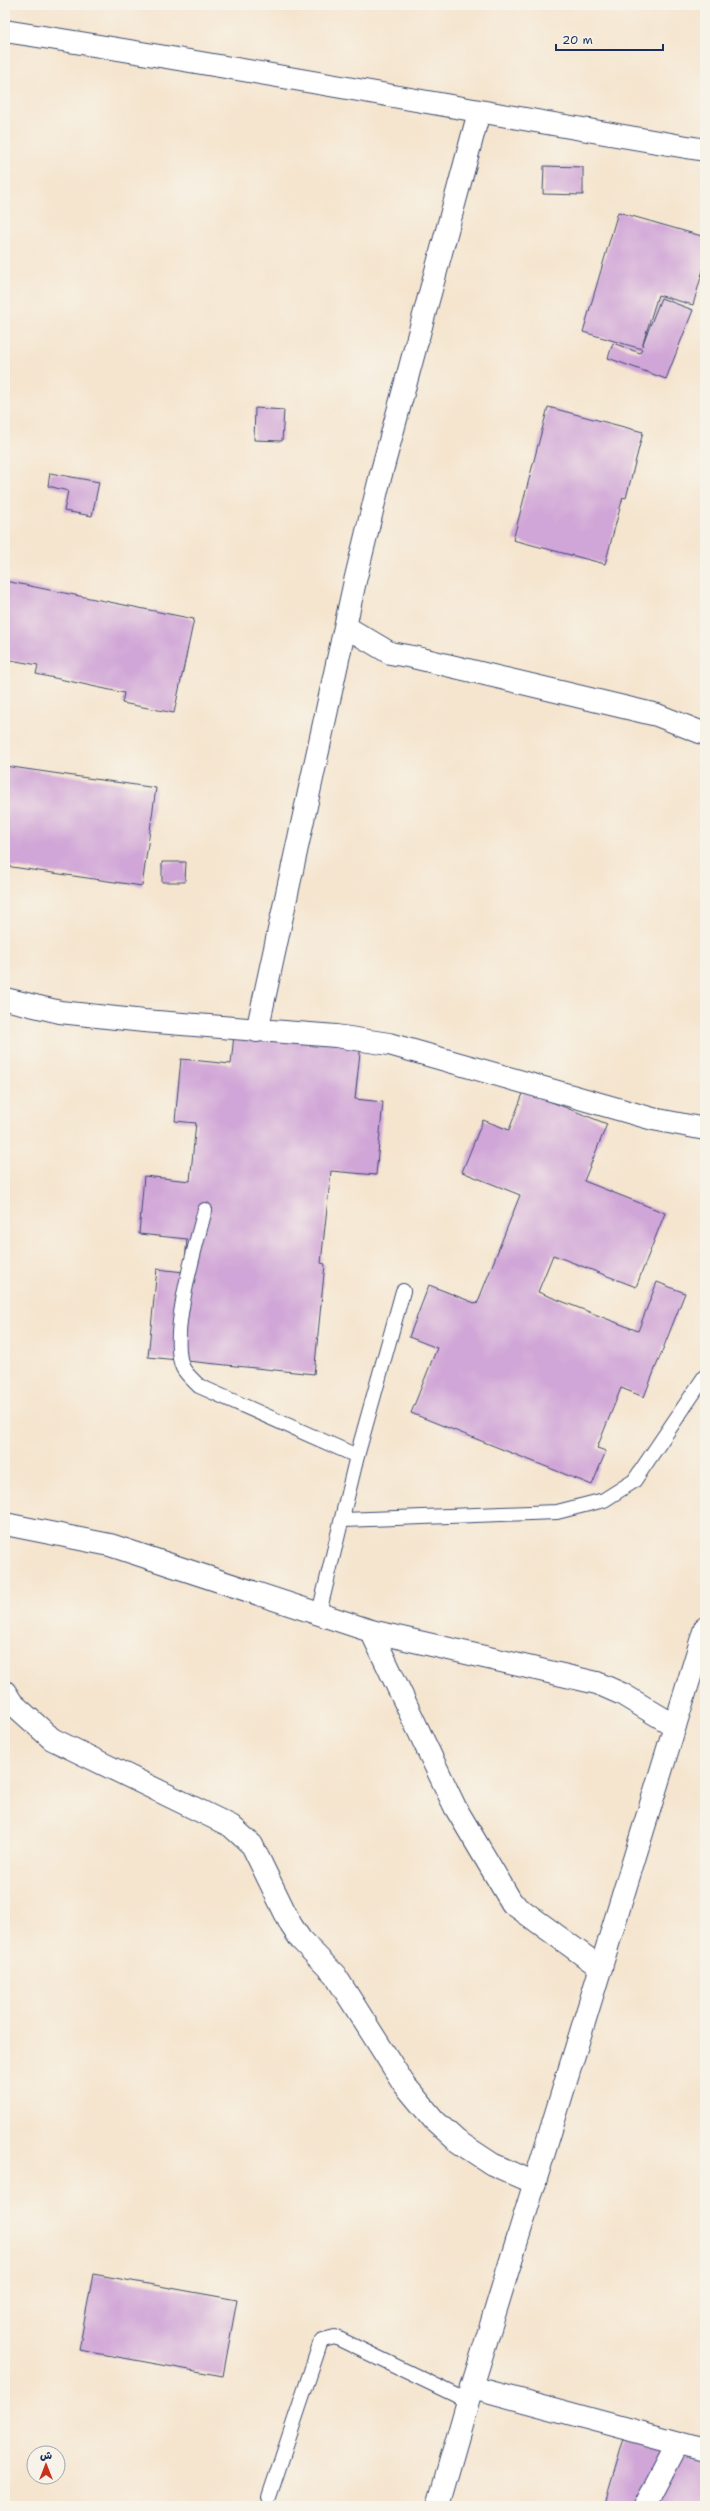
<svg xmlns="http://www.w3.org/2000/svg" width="710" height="2511" font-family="'Shantell Sans','Playpen Sans Arabic',sans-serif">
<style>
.building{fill:#d0a5d7}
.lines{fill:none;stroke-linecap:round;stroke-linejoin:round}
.service-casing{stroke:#3c4a6f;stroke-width:16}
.minor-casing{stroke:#3c4a6f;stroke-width:24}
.service{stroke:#fff;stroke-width:14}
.minor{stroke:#fff;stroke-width:22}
</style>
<rect width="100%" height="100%" fill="#f7f3e8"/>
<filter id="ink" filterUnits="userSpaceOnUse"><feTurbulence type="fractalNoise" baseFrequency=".025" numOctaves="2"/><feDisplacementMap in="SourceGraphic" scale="8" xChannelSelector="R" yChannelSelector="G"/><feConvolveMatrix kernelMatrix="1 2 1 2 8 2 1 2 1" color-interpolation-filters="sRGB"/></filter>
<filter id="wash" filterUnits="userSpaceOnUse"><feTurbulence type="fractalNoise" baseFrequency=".012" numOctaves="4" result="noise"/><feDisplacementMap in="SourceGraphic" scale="16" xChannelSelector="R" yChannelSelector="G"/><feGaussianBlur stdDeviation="0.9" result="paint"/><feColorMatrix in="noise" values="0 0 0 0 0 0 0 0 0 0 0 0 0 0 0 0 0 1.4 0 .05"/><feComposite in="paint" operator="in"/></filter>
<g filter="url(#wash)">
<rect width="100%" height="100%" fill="#f5e5cf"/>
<g id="blocks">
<g class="building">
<polygon points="544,166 583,167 583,195 543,194"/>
<polygon points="618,212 705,237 705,263 693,305 658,295 642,346 661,298 693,310 666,379 608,358 613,343 640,353 642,349 583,332"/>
<polygon points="548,407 643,432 626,498 623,497 605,564 513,540"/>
<polygon points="255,408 284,410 282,441 254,440"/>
<polygon points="50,473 99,482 92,516 64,511 68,491 48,486"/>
<polygon points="5,581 194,619 174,713 122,703 124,693 36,674 38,665 5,659"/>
<polygon points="5,766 156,788 142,886 5,866"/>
<polygon points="162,862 186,862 185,882 162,882"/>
<polygon points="235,1025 362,1034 355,1099 383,1102 376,1175 331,1171 321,1263 325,1264 314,1374 148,1357 157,1269 184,1272 187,1239 139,1234 144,1176 190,1181 196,1123 175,1121 181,1059 231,1064"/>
<polygon points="524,1091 607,1124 584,1181 665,1213 636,1287 553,1255 538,1292 638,1331 657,1282 685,1293 644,1397 621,1388 597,1448 606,1451 592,1485 411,1413 437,1348 409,1337 429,1285 477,1304 520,1195 462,1172 483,1120 509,1130"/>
<polygon points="93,2274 237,2300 223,2376 79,2350"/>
<polygon points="625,2435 705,2457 705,2506 604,2506"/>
</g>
</g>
</g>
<g filter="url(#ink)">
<use href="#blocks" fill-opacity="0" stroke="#3c4a6f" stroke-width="1"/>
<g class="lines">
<defs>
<g id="service">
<path d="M205,1210C196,1244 168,1337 183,1368C186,1374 194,1381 199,1386L357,1456"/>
<polyline points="343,1520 557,1512 604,1500 634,1481 705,1376"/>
<polyline points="319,1613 357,1456 403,1291"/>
<polyline points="269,2497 320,2344 323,2340 335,2337 468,2401"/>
</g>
<g id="minor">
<path d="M5,31C239,67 472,111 705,150"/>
<polyline points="346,627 390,653 413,657 657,715 705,734"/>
<polyline points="5,999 60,1012 144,1021 336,1036 389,1044 653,1119 705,1129"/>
<polyline points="257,1031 355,581 380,478 479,112"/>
<polyline points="5,1524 110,1545 371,1631 597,1683 622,1694 675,1726"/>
<polyline points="371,1631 455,1807 512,1903 601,1968"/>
<polyline points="5,1692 12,1703 52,1739 231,1826 252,1845 291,1925 301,1940 335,1975 404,2084 434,2120 457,2141 492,2164 535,2183"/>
<polyline points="472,2387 705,2450"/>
<polyline points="438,2506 472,2387 705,1628"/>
<polyline points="645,2506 678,2443"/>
</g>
</defs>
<use href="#service" class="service-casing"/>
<use href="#minor" class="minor-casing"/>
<use href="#service" class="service"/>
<use href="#minor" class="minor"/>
</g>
</g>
<rect width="710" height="2511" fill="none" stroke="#f7f3e8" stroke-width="20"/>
<g transform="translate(46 2465)"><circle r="19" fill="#f7f3e8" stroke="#9fa5b1"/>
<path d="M0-3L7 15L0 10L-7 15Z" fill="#c8321e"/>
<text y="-6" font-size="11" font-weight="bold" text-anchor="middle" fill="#1b2f5e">ش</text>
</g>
<path d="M556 44v6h107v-6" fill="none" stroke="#1b2f5e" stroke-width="2"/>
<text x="562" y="44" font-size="12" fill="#1b2f5e" stroke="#f7f3e8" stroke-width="3" paint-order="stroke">20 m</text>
</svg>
